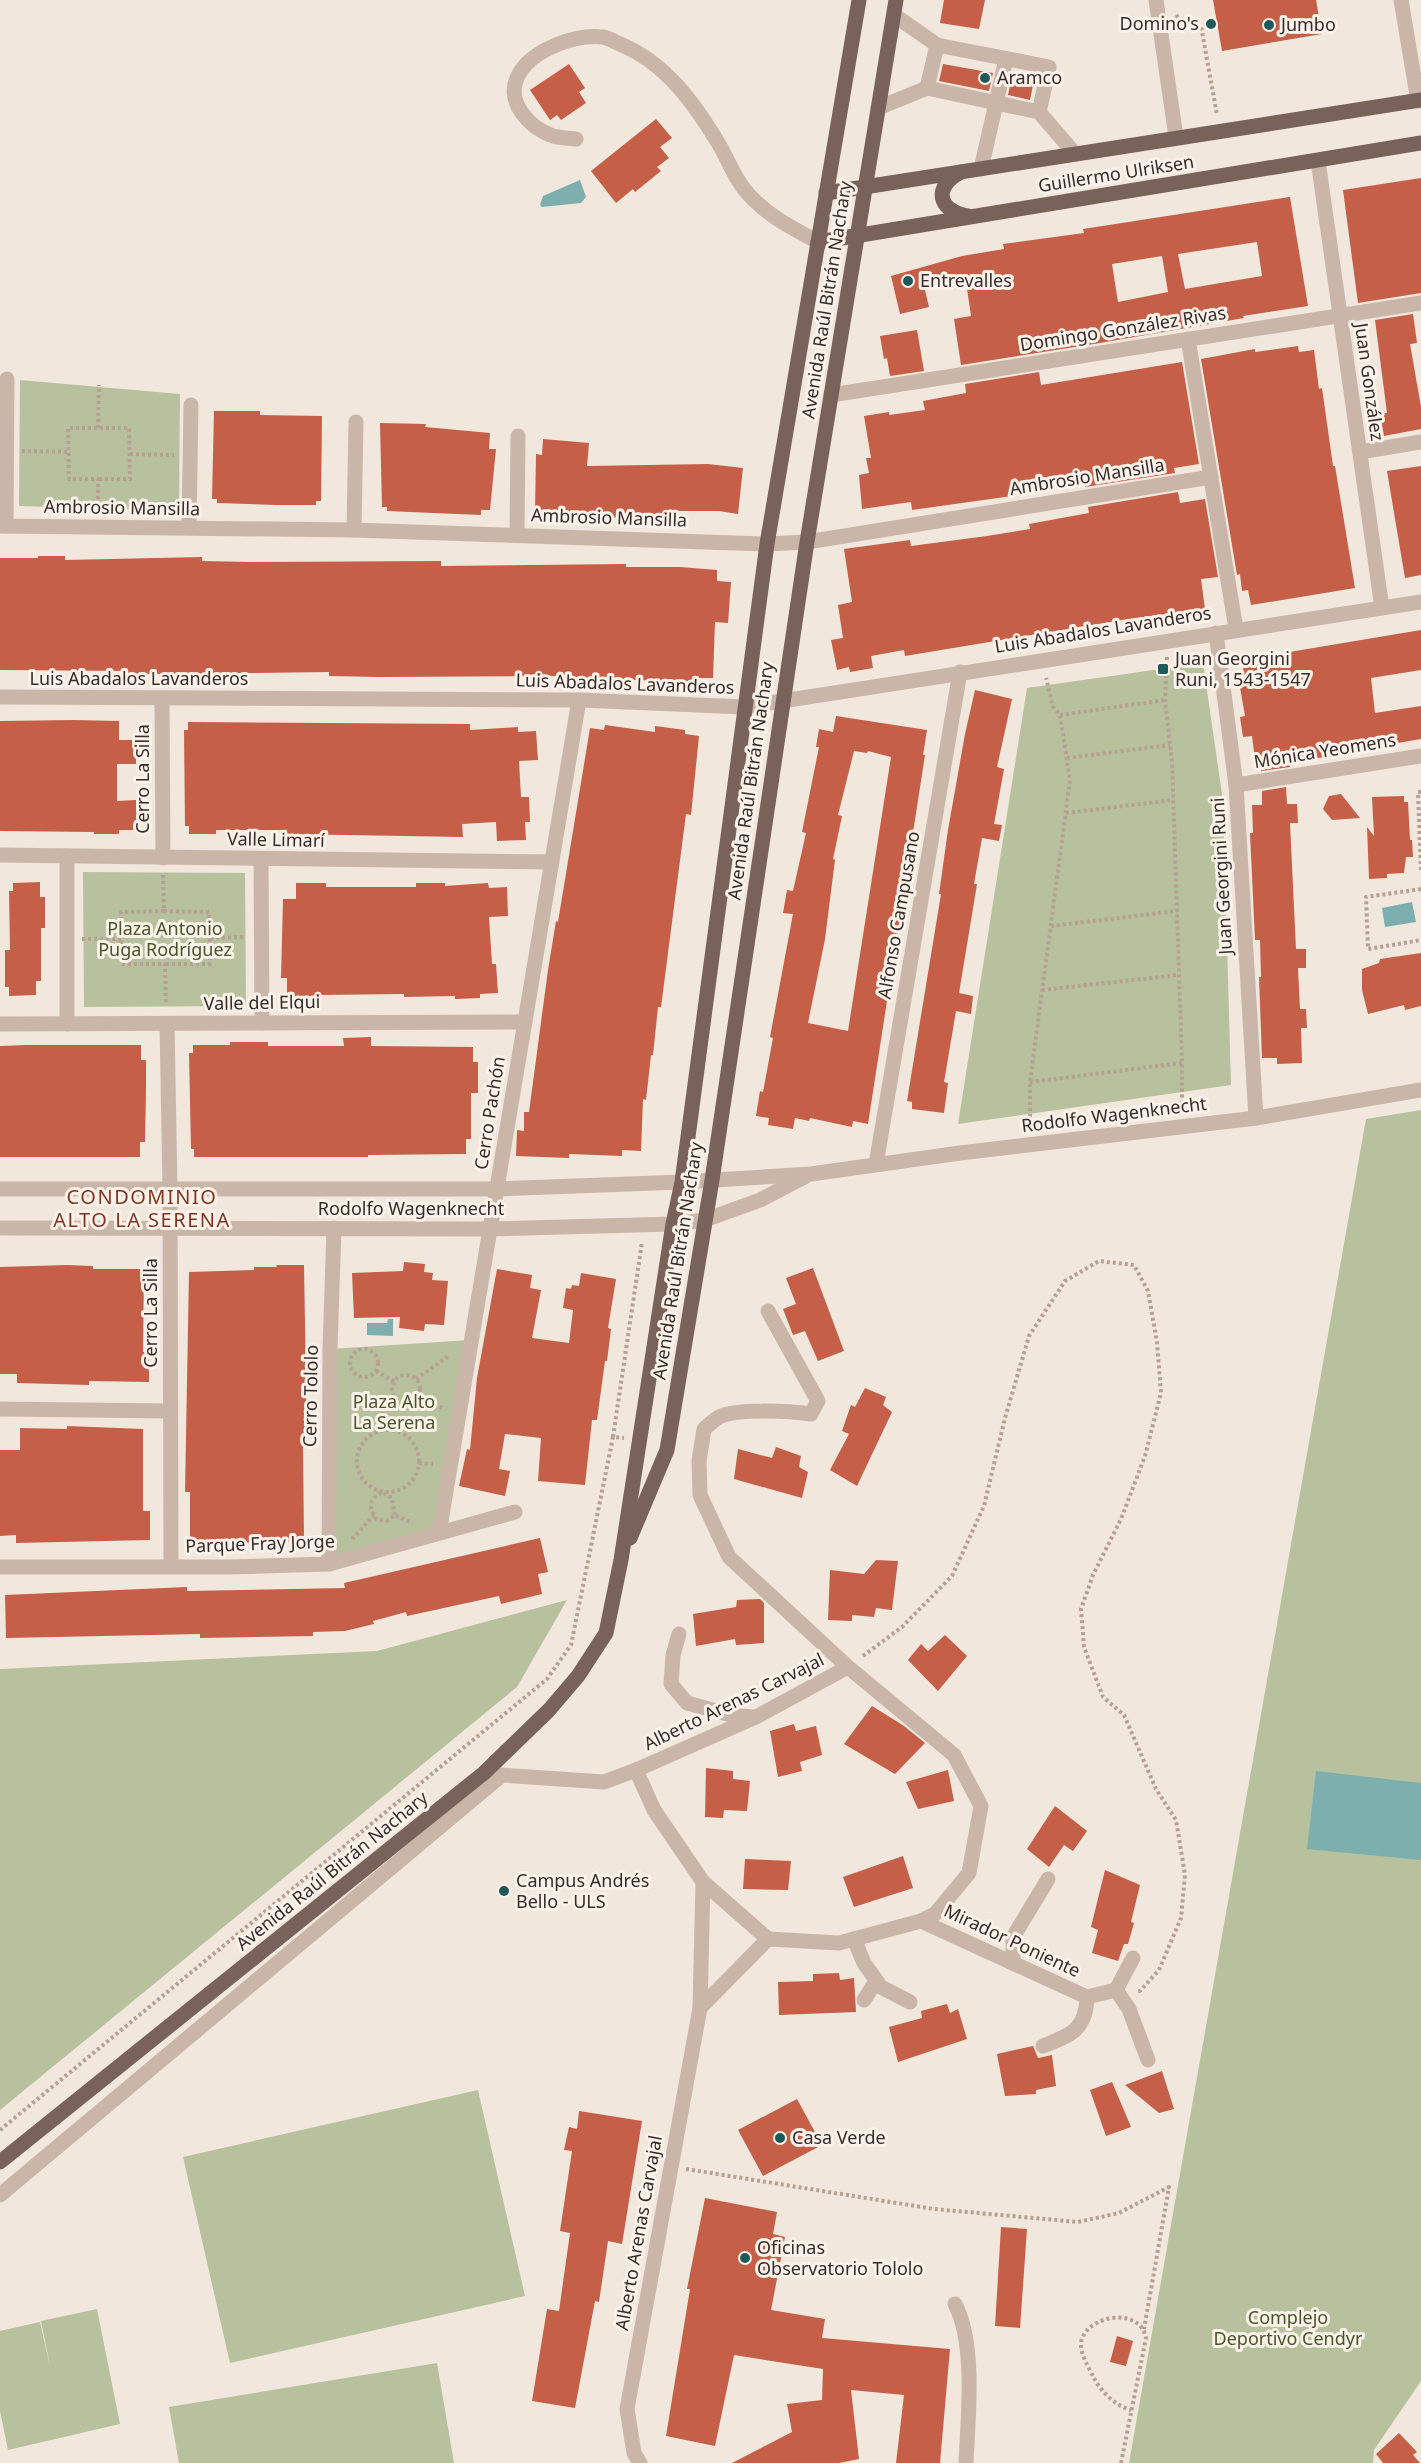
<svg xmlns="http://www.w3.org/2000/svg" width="1421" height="2463" font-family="'Noto Sans',sans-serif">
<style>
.green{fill:#b7c19d}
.water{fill:#7cafae}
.building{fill:#c55f48;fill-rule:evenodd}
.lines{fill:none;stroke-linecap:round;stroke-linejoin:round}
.path{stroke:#b6a093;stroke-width:4;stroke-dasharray:3 3;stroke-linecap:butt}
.minor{stroke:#cab6a9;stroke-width:15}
.major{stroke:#79625a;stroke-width:15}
.poi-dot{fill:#1e5859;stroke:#faf1e9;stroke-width:2}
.labels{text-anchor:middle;stroke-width:6;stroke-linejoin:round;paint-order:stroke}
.poi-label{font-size:18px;fill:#372c29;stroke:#faf1e9;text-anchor:start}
.street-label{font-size:18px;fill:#372c29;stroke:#faf1e9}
.park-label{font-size:18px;fill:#49562c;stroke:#faf1e9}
.neighbourhood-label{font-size:20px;letter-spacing:1.5px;fill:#863422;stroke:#faf1e9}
</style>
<rect width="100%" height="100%" fill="#f2e7dd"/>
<g class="green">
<polygon points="20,380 180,394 179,511 19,506"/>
<polygon points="1203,663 1223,801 1231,1085 958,1124 1027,688"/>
<polygon points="83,872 245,873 246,1006 84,1007"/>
<polygon points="1421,1110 1421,2381 1374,2450 1373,2463 1129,2463 1366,1119"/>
<polygon points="471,1340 439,1533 329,1564 330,1349"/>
<polygon points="567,1600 517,1687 0,2110 0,1669 377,1651"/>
<polygon points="478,2090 525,2296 230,2363 183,2157"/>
<polygon points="97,2309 120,2424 8,2450 0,2411 0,2331 40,2322 51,2371 41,2321"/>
<polygon points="437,2363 454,2463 179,2463 169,2407"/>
</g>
<g class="water">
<polygon points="580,180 586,197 581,203 542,207 540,205 543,196"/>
<polygon points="1412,902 1416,922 1385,927 1382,908"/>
<polygon points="388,1319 393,1319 393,1336 367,1335 367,1323 387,1323"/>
<polygon points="1316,1771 1421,1783 1421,1860 1307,1849"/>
</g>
<g class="building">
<polygon points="944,0 985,0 979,29 940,23"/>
<polygon points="1213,0 1316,0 1322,34 1222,51"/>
<polygon points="569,64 585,88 579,92 586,103 561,120 557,115 550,120 530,90"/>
<polygon points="943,64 993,73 989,91 939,81"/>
<polygon points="1012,76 1034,80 1030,100 1008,95"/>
<polygon points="656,119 672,138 660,147 669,158 657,167 661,171 635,192 633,189 616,203 591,171"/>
<polygon points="1421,178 1421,293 1358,303 1343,190"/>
<path d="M1290,197L1308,306L1243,316L1244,318L1100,343L961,365L954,319L971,316L965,275L924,286L929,307L900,314L891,276L962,256L1004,249L1003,244L1084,233L1083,229ZM1257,242L1262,276L1185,289L1178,254ZM1162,256L1168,292L1118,302L1112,264Z"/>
<polygon points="1413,314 1417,343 1410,344 1421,407 1421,429 1384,436 1380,414 1387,413 1375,320"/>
<polygon points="917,330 924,371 890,376 887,358 884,359 880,336"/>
<polygon points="1298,346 1299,352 1314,350 1319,389 1322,388 1333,466 1335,466 1355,588 1251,605 1248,590 1242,591 1240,574 1237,575 1201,359 1255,349 1255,352"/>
<polygon points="1182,362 1199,464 1174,468 1175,473 1085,487 1084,481 1012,493 1012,496 912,510 911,502 862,509 859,475 869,473 866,458 871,458 864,416 889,412 889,415 925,410 923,401 966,393 965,384 1039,372 1041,385"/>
<polygon points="214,411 260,411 260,415 322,416 321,501 316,501 316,505 276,505 217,503 217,499 212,499"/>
<polygon points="380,423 426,424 425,427 490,433 489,449 496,449 490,510 481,510 481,515 387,511 387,507 382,507"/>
<polygon points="543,439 589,443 587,466 708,464 743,468 738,514 719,511 671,511 671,518 547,517 547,512 535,512 536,454 542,455"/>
<polygon points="1421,466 1421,575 1405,578 1387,471"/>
<polygon points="1178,492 1180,503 1205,499 1218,577 1201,579 1205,609 1128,619 905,656 904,650 871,656 873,668 850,672 849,667 837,670 831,640 843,638 838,605 852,602 844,549 910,540 911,546 987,536 1030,529 1029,524 1089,513 1088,507"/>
<polygon points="38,556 65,556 65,560 202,557 202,561 251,562 441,561 441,566 626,564 626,567 680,567 717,570 717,581 731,582 728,623 715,622 713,678 695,678 695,682 574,678 574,676 379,677 329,676 329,672 178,674 128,674 128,671 0,670 0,558 38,558"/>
<polygon points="1421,630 1421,670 1371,678 1375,713 1421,706 1421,739 1380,746 1380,748 1354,751 1354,754 1289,761 1290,767 1261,771 1261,768 1256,768 1252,736 1243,737 1240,717 1245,716 1238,676 1244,675 1242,660"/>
<polygon points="975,690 1012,699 997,767 1004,769 994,824 1002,825 999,841 982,838 974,884 977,884 959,993 973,996 971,1014 956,1011 944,1082 948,1083 944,1113 912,1109 912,1102 907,1101 941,894 939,894 948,830 965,734"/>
<path d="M836,716L927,730L923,755H925L868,1124L853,1121L852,1127L810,1118L809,1121L795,1118L793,1129L768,1125L769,1118L756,1116L760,1091L763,1092L773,1038L770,1037L793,914L783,913L787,890L793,891L806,833L802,832L819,747H816L819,729L833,732ZM854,751L867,753L868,751L891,757L848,1031L808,1023L825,939L835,860L833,859L842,816L838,815Z"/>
<polygon points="73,720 119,721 119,740 136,740 136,764 117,764 117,801 136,800 137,830 119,830 119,834 94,834 94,832 0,831 0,721"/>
<polygon points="188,722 470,724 470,730 518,727 518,732 536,731 538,760 519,761 521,797 529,797 530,822 525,822 526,840 497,841 496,822 462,824 463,837 287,834 287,830 216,830 216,834 189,834 189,826 185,826 184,730 188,730"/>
<polygon points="605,725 655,732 655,726 685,730 685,734 699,736 691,815 686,814 661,1007 658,1007 653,1055 651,1055 646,1100 643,1099 641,1151 622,1150 622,1156 569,1154 569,1158 516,1156 517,1130 524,1131 524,1112 529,1112 548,970 556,921 558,922 590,728 604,730"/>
<polygon points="1286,787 1287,804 1297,804 1298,823 1290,823 1296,949 1306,949 1306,968 1298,968 1300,1009 1306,1009 1307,1028 1301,1028 1302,1063 1277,1064 1277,1058 1262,1058 1259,977 1261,977 1260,940 1255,940 1250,833 1253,833 1252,805 1262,805 1262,791"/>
<polygon points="1341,794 1360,818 1332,820 1323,809 1329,796"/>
<polygon points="1404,796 1404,802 1408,802 1410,840 1412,840 1413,857 1406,857 1404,873 1387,874 1387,878 1369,879 1367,827 1374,836 1372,797"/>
<polygon points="40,882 40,897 45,897 45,928 41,928 41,981 36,981 36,995 9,996 9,987 5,987 5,950 10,950 9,891 13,891 13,883"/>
<polygon points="296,883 326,883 326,887 416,887 416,883 445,883 445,886 488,883 489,888 507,887 508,916 489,917 492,964 496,964 498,993 480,994 480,998 455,999 455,996 404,997 404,994 319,995 319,1000 287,1000 287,978 281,978 283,899 296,899"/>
<polygon points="1421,953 1421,1006 1405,1010 1404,1005 1368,1014 1362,990 1362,969 1379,963 1380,959"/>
<polygon points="371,1037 371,1046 473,1047 473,1062 478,1062 478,1093 471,1093 471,1139 466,1139 466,1154 368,1155 368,1157 194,1157 194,1149 191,1149 189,1053 193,1053 193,1045 230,1045 230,1042 268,1042 268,1046 344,1046 343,1038"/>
<polygon points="25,1045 141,1045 141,1060 146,1060 146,1090 145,1142 140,1142 140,1157 0,1157 0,1046"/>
<polygon points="404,1262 425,1264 424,1272 433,1273 432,1280 448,1281 444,1325 425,1324 424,1331 399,1328 400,1317 354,1318 352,1273 403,1271"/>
<polygon points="67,1265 93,1266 93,1269 144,1269 143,1352 149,1352 149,1382 89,1381 89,1385 17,1383 17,1374 0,1374 0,1267"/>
<polygon points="276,1265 304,1265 307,1444 303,1444 304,1541 254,1543 190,1539 190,1492 185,1492 189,1272 254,1270 254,1267 277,1267"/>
<polygon points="813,1268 844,1351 818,1361 805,1331 793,1335 783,1309 796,1304 786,1278"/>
<polygon points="497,1269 532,1275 530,1288 541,1290 532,1338 569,1343 573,1310 563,1308 566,1288 571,1289 572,1285 579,1286 581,1273 616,1279 608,1328 611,1329 607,1361 605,1361 597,1420 592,1420 585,1485 538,1481 541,1438 505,1434 499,1469 510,1471 505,1496 459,1486 467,1449 470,1450 477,1378"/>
<polygon points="865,1388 886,1397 883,1405 892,1412 857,1486 830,1470 849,1434 842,1431 851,1405 855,1407"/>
<polygon points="67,1426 143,1429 143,1511 150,1511 150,1540 16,1543 16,1535 0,1536 0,1450 20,1450 20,1428 67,1429"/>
<polygon points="776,1447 801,1456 799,1467 808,1472 802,1498 734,1479 738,1449 772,1458"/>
<polygon points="540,1538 548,1572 538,1574 542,1594 501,1604 499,1596 407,1616 406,1612 373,1621 374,1624 345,1631 313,1632 313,1636 200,1638 200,1634 6,1638 5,1595 187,1587 187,1591 345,1588 344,1583"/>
<polygon points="876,1560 898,1561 892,1610 876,1608 874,1617 852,1615 852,1621 828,1620 830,1570 864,1574"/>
<polygon points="760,1599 764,1603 764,1643 736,1645 735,1639 696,1646 693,1614 736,1607 737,1600"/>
<polygon points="945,1635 967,1656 938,1691 908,1660 921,1644 928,1651"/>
<polygon points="872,1706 904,1726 925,1743 895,1774 844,1744"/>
<polygon points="794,1724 796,1731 816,1726 822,1755 800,1762 802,1771 778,1777 770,1731"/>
<polygon points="706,1768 733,1771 733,1779 750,1781 747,1811 724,1810 723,1818 705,1817"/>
<polygon points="948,1770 954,1801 918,1809 906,1782"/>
<polygon points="1055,1806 1087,1831 1073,1851 1064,1845 1049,1867 1027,1849"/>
<polygon points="903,1856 913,1888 854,1907 843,1877"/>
<polygon points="745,1859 791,1861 788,1890 743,1889"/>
<polygon points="1105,1870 1140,1885 1131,1922 1134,1923 1128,1944 1124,1944 1118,1961 1092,1953 1098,1930 1091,1927"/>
<polygon points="839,1973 840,1980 854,1978 856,2012 779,2015 778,1982 813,1981 813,1974"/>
<polygon points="947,2004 950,2013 958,2009 967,2039 898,2062 889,2027 922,2018 921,2011"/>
<polygon points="1033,2046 1038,2058 1052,2055 1056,2086 1036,2090 1036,2094 1005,2096 997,2054"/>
<polygon points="1162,2071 1174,2109 1159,2113 1125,2085"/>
<polygon points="1112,2082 1131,2127 1106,2136 1090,2090"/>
<polygon points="797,2099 822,2145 763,2176 738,2130"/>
<polygon points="579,2111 642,2121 622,2244 608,2241 599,2302 595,2301 575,2408 532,2401 547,2309 559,2311 570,2233 560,2231 572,2151 564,2150 569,2127 577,2129"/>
<polygon points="705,2198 777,2212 773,2234 785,2237 771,2310 825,2319 822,2338 950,2349 940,2463 896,2463 904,2395 851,2390 859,2459 839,2463 732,2463 792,2432 787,2404 822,2400 823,2369 734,2355 715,2446 666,2436 690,2289 687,2289"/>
<polygon points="1001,2227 1027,2229 1020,2328 995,2326"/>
<polygon points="1117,2336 1133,2341 1126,2366 1110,2362"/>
<polygon points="1399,2433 1417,2452 1413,2455 1420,2463 1383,2463 1376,2454"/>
</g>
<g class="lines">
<g class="path">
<polyline points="1176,15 1182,22 1201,26 1217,115"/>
<polyline points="98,428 99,385"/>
<polyline points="22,451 68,452"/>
<polyline points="130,454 174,455"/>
<polyline points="98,511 98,479 69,479 68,428 129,428 130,479 98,479"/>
<polyline points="1167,657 1165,700 1172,760 1182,1063 1182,1111"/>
<polyline points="1060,715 1165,700"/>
<polyline points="1067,758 1170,745"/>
<polyline points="1421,792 1418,792 1421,871"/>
<polyline points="1066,813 1173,800"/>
<polyline points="163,875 164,911 121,912 121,964 165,964 166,1005"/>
<polyline points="1421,889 1366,897 1368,949 1421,940"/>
<polyline points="164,911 209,912 210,964 165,964"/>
<polyline points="1051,926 1177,911"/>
<polyline points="210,938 245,937"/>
<polyline points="82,939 121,939"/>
<polyline points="1042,990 1179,975"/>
<polyline points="1030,1082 1182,1063"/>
<polyline points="1030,1129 1030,1082 1070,780 1060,715 1053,707 1046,678"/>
<circle cx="364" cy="1363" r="14"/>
<polyline points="376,1371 395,1382"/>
<circle cx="406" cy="1389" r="14"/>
<polyline points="416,1379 450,1355"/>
<polyline points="418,1396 444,1409"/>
<circle cx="388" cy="1461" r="31"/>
<path d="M377,1432C376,1418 388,1408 398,1399"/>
<polyline points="613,1437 642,1242"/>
<polyline points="419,1463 433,1464"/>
<path d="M395,1515L392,1498L382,1492C369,1499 368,1507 376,1519L387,1521L395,1515L413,1523"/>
<polyline points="352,1539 374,1515"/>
<polyline points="863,1656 902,1627 952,1576 984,1506 1005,1418 1029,1336 1065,1281 1099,1261 1134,1265 1148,1291 1157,1342 1161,1393 1145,1456 1121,1519 1093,1575 1081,1609 1084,1647 1103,1697 1124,1715 1156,1789 1176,1820 1185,1875 1181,1918 1159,1970 1140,1991 1138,1991"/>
<polyline points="0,2130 547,1679 571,1645 613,1437 624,1438"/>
<polyline points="686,2169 934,2209 1078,2222 1119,2213 1169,2187 1144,2329"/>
<path d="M1121,2463L1146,2338C1140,2305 1084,2316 1081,2343C1080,2354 1089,2368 1094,2378C1101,2392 1116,2406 1131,2410"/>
</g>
<g class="minor">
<polyline points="1156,0 1176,137"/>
<polyline points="1401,0 1418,101"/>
<polyline points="894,15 937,45 1049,67 1039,112"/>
<polyline points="927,88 937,45"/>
<polyline points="878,108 927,88 1039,112 1075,154"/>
<path d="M576,139C568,138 560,138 553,136C530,128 506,103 517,78C529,50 575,34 603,37C609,38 615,42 620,44C666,63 695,104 720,146C728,160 734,176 744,189C764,214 790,227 818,242"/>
<polyline points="1318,161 1382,608"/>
<polyline points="981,169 1006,59"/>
<polyline points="1188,339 1236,629"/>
<polyline points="831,395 1421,303"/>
<polyline points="1360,452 1421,442"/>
<polyline points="0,526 354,530 767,544 807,542 1211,477"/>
<polyline points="6,526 7,379"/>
<polyline points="189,528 191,405"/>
<polyline points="354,530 356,422"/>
<polyline points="517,534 518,436"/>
<polyline points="1216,633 1236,785 1256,1118"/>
<polyline points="0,697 579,700 744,707 1421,602"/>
<polyline points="162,700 163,858"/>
<polyline points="1236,785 1421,756"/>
<polyline points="0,855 552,862"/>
<polyline points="67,856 67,1024"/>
<polyline points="261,859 262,1023"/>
<polyline points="0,1024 525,1022"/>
<polyline points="167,1024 170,1189 171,1566"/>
<polyline points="876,1164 960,672"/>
<polyline points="0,1189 497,1189 682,1182 811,1174 960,1153 1256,1118 1421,1090"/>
<polyline points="0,1228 490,1229 673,1224 705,1220 760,1200 806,1176"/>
<polyline points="0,1409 170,1411"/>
<polyline points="439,1533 579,700"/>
<polyline points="329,1564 330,1349 334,1228"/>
<polyline points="0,1567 230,1567 329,1564 515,1512"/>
<polyline points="679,1634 673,1655 671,1684 687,1703 731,1715 753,1717"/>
<polyline points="636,1770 654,1810 703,1882 700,2008 627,2409 634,2453 640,2463"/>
<polyline points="921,1921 1087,1997"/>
<path d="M768,1939L839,1943L921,1921L935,1914L969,1873L981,1806L954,1755L848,1667L729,1557L700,1495L699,1461L704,1429C709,1425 714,1420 719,1417C737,1408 791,1411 811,1414L818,1401L768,1311"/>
<polyline points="854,1939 864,1963 881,1987 910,2002"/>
<polyline points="1013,1963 1013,1937 1048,1879"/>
<polyline points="1116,1990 1133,1958"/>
<polyline points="1087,1997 1116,1990 1129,2009 1148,2060"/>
<polyline points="864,2000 876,1981"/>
<polyline points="700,2008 768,1939 703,1882"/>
<path d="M1043,2046C1071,2035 1086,2030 1087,1997"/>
<polyline points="0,2195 502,1775 604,1782 636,1770 756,1717 848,1667"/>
<path d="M955,2304C976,2344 968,2418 966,2463"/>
</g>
<g class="major">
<path d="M961,172C933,186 937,211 968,216"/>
<polyline points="826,193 1421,100"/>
<polyline points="818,242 1421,143"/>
<polyline points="630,1538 667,1450 712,1180 807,542 896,0"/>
<polyline points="0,2162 484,1773 549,1710 578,1676 606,1633 621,1560 673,1224 682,1182 767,544 859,0"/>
</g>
</g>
<g class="poi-dot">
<circle cx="1211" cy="24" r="6"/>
<circle cx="1269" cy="25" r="6"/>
<circle cx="985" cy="78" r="6"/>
<circle cx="908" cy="281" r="6"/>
<rect x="1157" y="663" width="12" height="12" rx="3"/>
<circle cx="504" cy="1891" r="6"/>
<circle cx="780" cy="2138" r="6"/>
<circle cx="745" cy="2258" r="6"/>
</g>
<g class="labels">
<g class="poi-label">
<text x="1199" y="30" text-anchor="end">Domino's</text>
<text x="1281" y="31">Jumbo</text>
<text x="997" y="84">Aramco</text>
<text x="920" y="287">Entrevalles</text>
<text x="1175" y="665">Juan Georgini<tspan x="1175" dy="21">Runi, 1543-1547</tspan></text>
<text x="516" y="1887">Campus Andrés<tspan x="516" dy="21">Bello - ULS</tspan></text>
<text x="792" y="2144">Casa Verde</text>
<text x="757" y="2254">Oficinas<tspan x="757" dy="21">Observatorio Tololo</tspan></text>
</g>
<g class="street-label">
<text transform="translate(1116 174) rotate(-9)" y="6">Guillermo Ulriksen</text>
<text transform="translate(827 300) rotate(-81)" y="6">Avenida Raúl Bitrán Nachary</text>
<text transform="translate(1123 329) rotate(-9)" y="6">Domingo González Rivas</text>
<text transform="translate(1369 382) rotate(82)" y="6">Juan González</text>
<text transform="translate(1087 477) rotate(-9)" y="6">Ambrosio Mansilla</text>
<text transform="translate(122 508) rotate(1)" y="6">Ambrosio Mansilla</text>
<text transform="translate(609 518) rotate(2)" y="6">Ambrosio Mansilla</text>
<text transform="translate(1103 630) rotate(-9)" y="6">Luis Abadalos Lavanderos</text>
<text x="139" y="685">Luis Abadalos Lavanderos</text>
<text transform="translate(625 684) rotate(2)" y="6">Luis Abadalos Lavanderos</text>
<text transform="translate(1325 751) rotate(-9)" y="6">Mónica Yeomens</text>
<text transform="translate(143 779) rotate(-90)" y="6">Cerro La Silla</text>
<text transform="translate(751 781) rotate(-82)" y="6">Avenida Raúl Bitrán Nachary</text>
<text transform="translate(276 840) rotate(1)" y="6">Valle Limarí</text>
<text transform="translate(1222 876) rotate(-93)" y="6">Juan Georgini Runi</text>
<text transform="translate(899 915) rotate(-80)" y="6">Alfonso Campusano</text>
<text transform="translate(262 1003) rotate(-1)" y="6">Valle del Elqui</text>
<text transform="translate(490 1113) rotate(-81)" y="6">Cerro Pachón</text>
<text transform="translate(1114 1115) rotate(-7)" y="6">Rodolfo Wagenknecht</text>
<text x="411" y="1215">Rodolfo Wagenknecht</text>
<text transform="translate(678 1261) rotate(-81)" y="6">Avenida Raúl Bitrán Nachary</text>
<text transform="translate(151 1313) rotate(-90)" y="6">Cerro La Silla</text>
<text transform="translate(311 1396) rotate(-89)" y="6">Cerro Tololo</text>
<text transform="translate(260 1544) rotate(-2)" y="6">Parque Fray Jorge</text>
<text transform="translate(734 1702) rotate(-26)" y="6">Alberto Arenas Carvajal</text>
<text transform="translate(332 1871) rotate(-39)" y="6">Avenida Raúl Bitrán Nachary</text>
<text transform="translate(1012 1941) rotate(25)" y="6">Mirador Poniente</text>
<text transform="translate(639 2233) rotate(-80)" y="6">Alberto Arenas Carvajal</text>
</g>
<g class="park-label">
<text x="165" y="935">Plaza Antonio<tspan x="165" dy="21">Puga Rodríguez</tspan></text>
<text x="394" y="1408">Plaza Alto<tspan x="394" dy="21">La Serena</tspan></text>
<text x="1288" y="2324">Complejo<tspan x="1288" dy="21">Deportivo Cendyr</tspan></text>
</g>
<g class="neighbourhood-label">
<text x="142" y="1204">CONDOMINIO<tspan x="142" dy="23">ALTO LA SERENA</tspan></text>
</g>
</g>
</svg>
